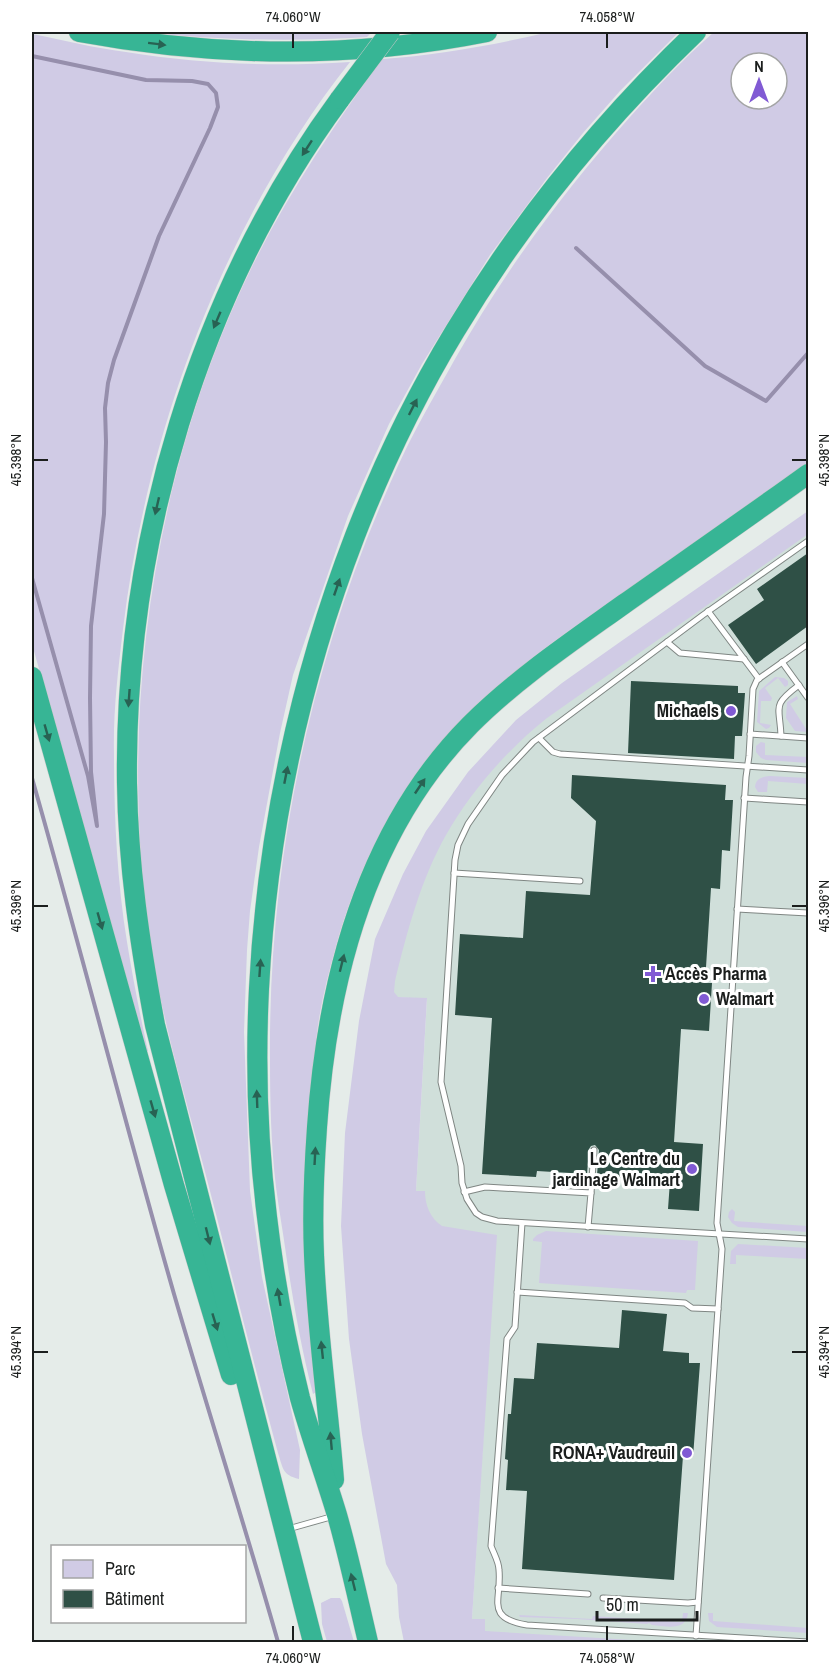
<svg xmlns="http://www.w3.org/2000/svg" width="840" height="1674" font-family="'Archivo Narrow',sans-serif">
<style>
.built{fill:#d0dfda}
.green{fill:#d0cbe5;fill-rule:evenodd}
.lines{fill:none;stroke-linecap:round;stroke-linejoin:round}
.stream{stroke:#968fac;stroke-width:4}
.building{fill:#2f5046}
.service-casing{stroke:#7f8683;stroke-width:7}
.motorway-casing{stroke:#c8c9c9;stroke-width:21}
.service{stroke:#fff;stroke-width:5}
.motorway{stroke:#37b595;stroke-width:20}
.motorway-bridge-casing{stroke:#c8c9c9;stroke-width:21;stroke-linecap:butt}
.motorway-bridge{stroke:#37b595;stroke-width:20}
.oneway{fill:#286253}
.ticks{fill:none;stroke:#1b1e1d;stroke-width:2}
.poi-dot{fill:#815ad4;stroke:#fff;stroke-width:2}
.labels{text-anchor:middle;stroke-width:6;stroke-linejoin:round;paint-order:stroke}
.poi-label{font-size:18px;font-weight:bold;fill:#1b1e1d;stroke:#fff;text-anchor:end}
.neatline{fill:none;stroke:#1b1e1d;stroke-width:2}
.ticks-label{font-size:15px;text-anchor:middle;fill:#1b1e1d}
</style>
<rect width="100%" height="100%" fill="#e5ece9"/>
<polygon class="built" points="808,515 808,1642 587,1642 471,1635 494,1265 412,1260 427,999 375,996 401,899 513,731"/>
<g class="green">
<path d="M142,32H372L367,37C292,42 217,40 142,32Z"/>
<path d="M549,32H679L620,91L583,133L547,178L490,255L422,364L389,424L348,516L293,675L280,733L259,847L250,911L247,950L244,1032L250,1191L262,1277L300,1450L299,1479C282,1475 283,1468 278,1453C252,1358 229,1263 204,1168C184,1092 161,1017 150,939C117,719 153,471 250,271C286,196 333,127 382,59C438,55 494,45 549,32Z"/>
<path d="M714,32H808V462C751,503 693,544 635,585C585,619 534,654 488,694C412,761 363,850 336,946C326,982 316,1021 315,1059C313,1095 315,1132 316,1168C317,1242 317,1317 318,1391L313,1394C301,1347 293,1301 286,1254C283,1232 279,1210 276,1187C271,1145 270,1102 270,1060C268,851 315,640 405,451C420,420 438,390 455,359C504,272 563,192 630,117C657,87 684,58 714,32ZM741,63H777V99H741Z"/>
<path d="M32,34C63,40 94,48 126,52C200,64 275,67 350,62C225,220 147,429 123,629C118,671 113,712 114,754C114,817 117,880 127,942C133,979 140,1015 148,1051L144,1052L120,957L32,644Z"/>
<path d="M808,511V534L547,718C508,749 471,791 446,835C421,879 407,932 395,981L394,992L398,997L427,998L416,1191H425C425,1205 430,1218 442,1226L497,1235L472,1619H485V1631L666,1642H404L399,1617L397,1585L386,1564L362,1434L349,1339L341,1226L345,1133L359,1021L375,939L403,874L426,831L468,772L516,720L562,683L620,642Z"/>
<polygon points="775,677 784,678 788,681 788,685 785,687 778,678 765,688 772,698 771,701 761,701 760,723 771,725 769,728 766,729 757,722 759,691"/>
<polygon points="797,696 798,699 790,704 808,732 795,731 786,718 787,702"/>
<polygon points="761,742 765,743 765,755 808,757 808,763 766,760 761,758 756,752 756,746"/>
<path d="M770,776L808,778V784L768,781L767,792H758L755,787C756,778 762,777 770,776Z"/>
<polygon points="732,1209 735,1212 734,1221 808,1226 808,1232 738,1227 732,1223 728,1217 729,1212"/>
<polygon points="546,1231 698,1241 695,1290 687,1290 686,1293 539,1283 542,1242 533,1241 533,1239 537,1235"/>
<polygon points="738,1244 808,1248 808,1259 736,1255 736,1264 730,1264 731,1251"/>
<polygon points="331,1598 340,1598 342,1601 354,1642 327,1642 322,1624 321,1603"/>
<path d="M683,1613H688C686,1632 666,1626 652,1625L649,1623L647,1624L577,1619L520,1617L519,1615L592,1619L593,1616L682,1622Z"/>
<polygon points="708,1613 713,1613 713,1621 808,1628 808,1633 717,1627 709,1621"/>
</g>
<g class="lines">
<g class="stream">
<polyline points="32,56 146,80 192,81 208,84 216,93 218,107 210,128 159,236 114,360 108,383 105,408 106,442 104,514 91,626 90,698 91,772 97,826 88,776 32,578"/>
<polyline points="576,248 705,366 766,401 808,353"/>
<path d="M32,778C81,950 125,1123 174,1294C208,1411 245,1526 278,1642"/>
</g>
</g>
<g class="building">
<polygon points="808,553 808,626 756,664 728,625 764,600 757,589"/>
<polygon points="631,681 738,686 738,693 745,693 742,736 735,736 734,759 628,753"/>
<polygon points="572,775 726,785 725,800 733,800 730,851 722,850 720,889 711,888 705,983 712,983 709,1031 681,1029 674,1142 703,1144 699,1211 668,1209 670,1181 602,1177 602,1175 597,1175 599,1150 595,1145 591,1146 589,1149 587,1174 537,1171 536,1177 482,1174 492,1018 455,1015 460,934 523,938 526,891 590,895 596,821 571,798"/>
<polygon points="622,1310 667,1314 663,1351 689,1353 689,1363 700,1363 693,1457 683,1456 674,1580 522,1569 527,1491 506,1490 508,1460 505,1459 508,1414 511,1414 514,1378 534,1379 537,1343 619,1348"/>
</g>
<g class="lines">
<defs>
<g id="service">
<polyline points="808,541 703,615 533,742 502,775 468,824 458,845 455,860 441,1082 461,1166 462,1183 467,1199 476,1213 482,1217 497,1221 808,1239"/>
<polyline points="708,611 759,679"/>
<polyline points="667,642 680,653 744,659"/>
<polyline points="782,662 808,698"/>
<polyline points="750,734 808,738"/>
<path d="M781,736C780,706 771,706 799,685"/>
<polyline points="539,738 553,752 560,754 808,770"/>
<polyline points="744,798 808,802"/>
<polyline points="454,873 580,881"/>
<polyline points="737,909 808,913"/>
<polyline points="464,1192 485,1187 591,1193 588,1227"/>
<polyline points="591,1193 594,1150"/>
<path d="M522,1223L515,1327L507,1339L491,1546C494,1554 499,1562 499,1570C502,1600 484,1618 527,1625L808,1642"/>
<polyline points="517,1292 685,1303 692,1308 718,1309"/>
<polyline points="288,1529 334,1516"/>
<polyline points="498,1588 588,1594"/>
<polyline points="603,1598 688,1603 698,1602"/>
<polyline points="696,1636 722,1249 717,1223 746,777 749,756 753,689 757,680 808,644"/>
</g>
<g id="motorway">
<path d="M79,32C214,57 352,59 487,32"/>
<polyline points="32,677 174,1185 231,1375"/>
<path d="M334,1480C328,1405 317,1330 314,1255C312,1212 314,1169 317,1127C327,981 365,831 470,725C516,679 571,642 624,604C685,561 747,518 808,474"/>
<path d="M313,1642L155,1025C140,945 128,865 127,783C124,544 198,292 340,99"/>
<path d="M368,1642C358,1600 349,1557 337,1515C325,1475 311,1437 300,1398C285,1338 274,1277 267,1217C230,920 300,587 455,331C521,221 603,121 696,32"/>
</g>
</defs>
<use href="#service" class="service-casing"/>
<use href="#motorway" class="motorway-casing"/>
<use href="#service" class="service"/>
<use href="#motorway" class="motorway"/>
<defs>
<polyline id="motorway-bridge" points="340,99 390,32"/>
</defs>
<use href="#motorway-bridge" class="motorway-bridge-casing"/>
<use href="#motorway-bridge" class="motorway-bridge"/>
</g>
<defs><path id="oneway-solid" d="M-6-.8H1V-3.2L6.5 0L1 3.2V.8H-6Z" transform="scale(1.5)"/></defs>
<g class="oneway">
<use href="#oneway-solid" transform="translate(157 44) rotate(7)"/>
<use href="#oneway-solid" transform="translate(307 148) rotate(123)"/>
<use href="#oneway-solid" transform="translate(217 320) rotate(113)"/>
<use href="#oneway-solid" transform="translate(413 407) rotate(-63)"/>
<use href="#oneway-solid" transform="translate(157 506) rotate(103)"/>
<use href="#oneway-solid" transform="translate(337 587) rotate(-71)"/>
<use href="#oneway-solid" transform="translate(129 698) rotate(94)"/>
<use href="#oneway-solid" transform="translate(47 733) rotate(74)"/>
<use href="#oneway-solid" transform="translate(286 775) rotate(-79)"/>
<use href="#oneway-solid" transform="translate(420 786) rotate(-56)"/>
<use href="#oneway-solid" transform="translate(100 921) rotate(74)"/>
<use href="#oneway-solid" transform="translate(342 963) rotate(-76)"/>
<use href="#oneway-solid" transform="translate(260 968) rotate(-86)"/>
<use href="#oneway-solid" transform="translate(257 1099) rotate(-92)"/>
<use href="#oneway-solid" transform="translate(153 1109) rotate(74)"/>
<use href="#oneway-solid" transform="translate(315 1156) rotate(-87)"/>
<use href="#oneway-solid" transform="translate(208 1236) rotate(76)"/>
<use href="#oneway-solid" transform="translate(279 1297) rotate(-100)"/>
<use href="#oneway-solid" transform="translate(215 1322) rotate(73)"/>
<use href="#oneway-solid" transform="translate(322 1350) rotate(-96)"/>
<use href="#oneway-solid" transform="translate(331 1441) rotate(-95)"/>
<use href="#oneway-solid" transform="translate(353 1582) rotate(-104)"/>
</g>
<path class="ticks" d="M293,33V48M607,33V48M33,460H48M792,460H807M33,906H48M792,906H807M33,1352H48M792,1352H807M293,1626V1641M607,1626V1641"/>
<g class="poi-dot">
<circle cx="731" cy="711" r="6"/>
<path d="M650 965h6v6h6v6h-6v6h-6v-6h-6v-6h6z"/>
<circle cx="704" cy="999" r="6"/>
<circle cx="692" cy="1169" r="6"/>
<circle cx="687" cy="1453" r="6"/>
</g>
<g class="labels">
<g class="poi-label">
<text x="719" y="717">Michaels</text>
<text x="665" y="980" text-anchor="start">Accès Pharma</text>
<text x="716" y="1005" text-anchor="start">Walmart</text>
<text x="680" y="1165">Le Centre du<tspan x="680" dy="21">jardinage Walmart</tspan></text>
<text x="675" y="1459">RONA+ Vaudreuil</text>
</g>
</g>
<rect width="840" height="1674" fill="none" stroke="#ffffff" stroke-width="66"/>
<rect x="51" y="1545" width="195" height="78" fill="#ffffff" stroke="#a4a5a5" stroke-width="1.5"/>
<rect x="63" y="1560" width="30" height="18" fill="#d0cbe5" stroke="#a4a5a5" stroke-width="1.5"/>
<text x="105" y="1575" font-size="18" fill="#1b1e1d">Parc</text>
<rect x="63" y="1590" width="30" height="18" fill="#2f5046" stroke="#a4a5a5" stroke-width="1.5"/>
<text x="105" y="1605" font-size="18" fill="#1b1e1d">Bâtiment</text>
<g transform="translate(759 81)"><circle r="28" fill="#ffffff" stroke="#a4a5a5" stroke-width="1.5"/>
<path d="M0-4.5L10 22L0 15L-10 22Z" fill="#815ad4"/>
<text y="-9" font-size="16" font-weight="bold" text-anchor="middle" fill="#1b1e1d">N</text>
</g>
<path d="M597 1611v9h100v-9" fill="none" stroke="#1b1e1d" stroke-width="3"/>
<text x="606" y="1611" font-size="18" fill="#1b1e1d" stroke="#ffffff" stroke-width="4.5" paint-order="stroke">50 m</text>
<rect x="33" y="33" width="774" height="1608" class="neatline"/>
<g class="ticks-label">
<text x="293" y="22">74.060°W</text>
<text x="607" y="22">74.058°W</text>
<text transform="translate(16 460) rotate(-90)" y="5">45.398°N</text>
<text transform="translate(824 460) rotate(-90)" y="5">45.398°N</text>
<text transform="translate(16 906) rotate(-90)" y="5">45.396°N</text>
<text transform="translate(824 906) rotate(-90)" y="5">45.396°N</text>
<text transform="translate(16 1352) rotate(-90)" y="5">45.394°N</text>
<text transform="translate(824 1352) rotate(-90)" y="5">45.394°N</text>
<text x="293" y="1663">74.060°W</text>
<text x="607" y="1663">74.058°W</text>
</g>
</svg>
